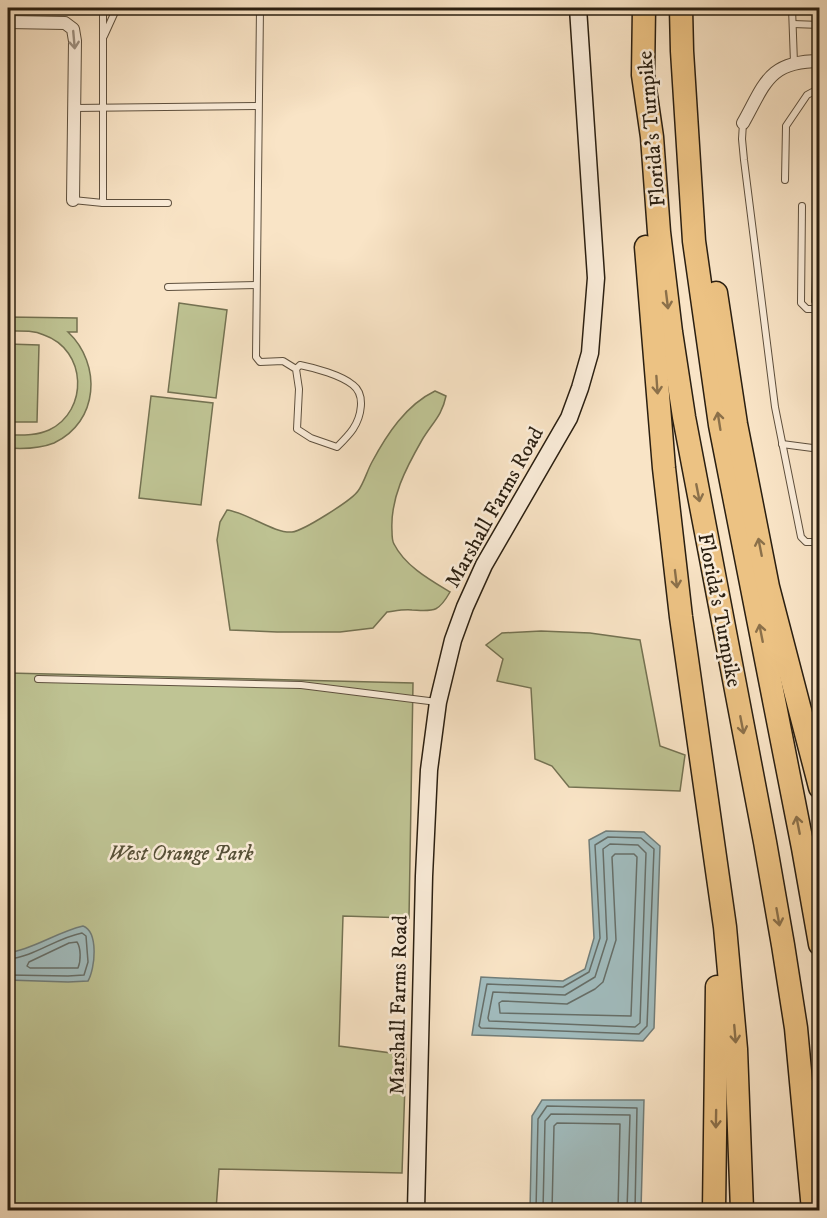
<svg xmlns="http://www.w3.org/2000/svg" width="827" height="1218" font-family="'IM FELL DW Pica',serif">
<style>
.green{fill:#bfc494;stroke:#747252;stroke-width:1.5}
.water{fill:#a1bcbe;stroke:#717d79;stroke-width:1.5}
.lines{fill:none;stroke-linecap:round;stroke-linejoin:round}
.shore{stroke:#666e68;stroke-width:1.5}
.building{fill:#d58b7a;stroke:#2a1f11;stroke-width:1.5}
.lane-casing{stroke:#5e503e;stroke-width:8}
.street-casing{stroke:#5e503e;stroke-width:14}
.secondary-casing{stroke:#2a1f11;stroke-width:19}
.highway-casing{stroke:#2a1f11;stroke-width:25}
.lane{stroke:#fbedda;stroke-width:6}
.street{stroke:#fbedda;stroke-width:12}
.secondary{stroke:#fbedda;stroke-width:16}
.highway{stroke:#ecc283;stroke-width:22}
.oneway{stroke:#9d9080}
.oneway2{stroke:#8b704a}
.labels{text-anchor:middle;stroke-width:5;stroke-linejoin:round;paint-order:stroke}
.street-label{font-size:21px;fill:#2a1f11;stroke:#fbedda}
.park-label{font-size:21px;font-style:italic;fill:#575138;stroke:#fbedda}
</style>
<rect width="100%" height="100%" fill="#f9e4c6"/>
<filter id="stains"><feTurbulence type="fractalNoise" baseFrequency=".00333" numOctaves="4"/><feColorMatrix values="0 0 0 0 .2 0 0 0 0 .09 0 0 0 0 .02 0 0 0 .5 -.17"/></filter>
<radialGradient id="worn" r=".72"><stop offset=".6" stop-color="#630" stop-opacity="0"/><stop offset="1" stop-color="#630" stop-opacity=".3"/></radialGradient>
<g class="green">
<polygon points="179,303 227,310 216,398 168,392"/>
<path d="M8,317L77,318V332H68C102,364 99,422 54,443C39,449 23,449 8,448V435C21,435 36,436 49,430C89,411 87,350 44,335C33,330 20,331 8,331Z"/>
<polygon points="8,344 39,345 37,422 8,422"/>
<path d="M435,391L446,396C442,416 432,423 422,440C406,468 390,498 392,531C392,535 392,541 394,544C405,566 430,580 450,592C438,613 434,611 412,610C404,609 395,611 387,612L373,628L340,632H277L230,630L217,540L220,522L227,510C246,512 275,534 292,532C303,531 352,500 358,491C364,483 367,471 372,462C387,434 406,405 435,391Z"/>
<polygon points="151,396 213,403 201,505 139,498"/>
<polygon points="541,631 590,633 640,640 660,746 685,755 680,791 569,787 552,766 535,759 531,688 497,681 503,659 486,645 502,633"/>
<polygon points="8,673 413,683 409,918 343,916 339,1046 406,1055 402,1173 219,1169 216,1210 8,1210"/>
</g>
<g class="water">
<polygon points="606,831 644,832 660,846 654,1028 643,1041 472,1035 481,977 563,981 585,969 594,938 589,840"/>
<path d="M83,926C99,932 95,969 88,981L68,982L8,980V953C34,949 57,932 83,926Z"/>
<polygon points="542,1100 644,1100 641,1210 530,1210 532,1116"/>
</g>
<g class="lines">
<g class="shore">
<polygon points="608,837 641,838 654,849 647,1026 639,1034 481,1028 479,1026 487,984 563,987 589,972 600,938 595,845"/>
<polygon points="610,844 638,845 646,853 640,1023 635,1027 489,1021 488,1018 493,992 565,995 595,977 607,939 603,849"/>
<polygon points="615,854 634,854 637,857 631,1016 500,1013 499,1003 502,1001 567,1004 595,989 603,982 616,940 612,857"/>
<path d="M77,942C81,948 81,961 78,968H30L27,966L29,962L69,943Z"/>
<path d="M8,959C34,957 56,938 82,933L86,936L88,962L84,975L68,976L8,975"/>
<polyline points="536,1210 538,1119 547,1106 637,1108 635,1210"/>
<polyline points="543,1210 545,1121 551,1114 630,1115 627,1210"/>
<polyline points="552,1210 554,1126 557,1123 620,1124 618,1210"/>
</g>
</g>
<polygon class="building" points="817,122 820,122 820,302 812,302"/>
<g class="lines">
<defs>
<g id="lane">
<path d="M260,8L256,357L260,362L283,361L296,369L300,365C315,368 341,375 353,385C366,395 361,417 353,429C349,435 343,441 337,447L311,438L297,429L299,389L296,369"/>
<polyline points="792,8 794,63"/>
<polyline points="793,24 820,25"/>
<polyline points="104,36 114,14 115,8"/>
<polyline points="74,108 257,106"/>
<polyline points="743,123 742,139 744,160 775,407 801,537 806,542 820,542"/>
<polyline points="785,180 786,126 807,95 820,88"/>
<polyline points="73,200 103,203 168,203"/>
<polyline points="103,203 103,8"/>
<polyline points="802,206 801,303 807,309 820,309"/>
<polyline points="168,287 256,285"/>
<polyline points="782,444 820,449"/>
<polyline points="38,679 301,685 437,702"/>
</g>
<g id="street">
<polyline points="8,22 65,23 73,29 75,41 73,200"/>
<path d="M743,123C765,84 768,61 820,61"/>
</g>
<polyline id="secondary" points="416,1210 424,876 429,770 438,702 453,640 465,607 484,565 569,418 580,388 590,353 596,278 578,8"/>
<g id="highway">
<polyline points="644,8 643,75 652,137 659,232 671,332 684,417 765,842 783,945 796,1028 813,1210"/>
<polyline points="681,8 682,51 694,241 720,425 803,848 820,944"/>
<polyline points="646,247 664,468 681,617 725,927 736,1049 742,1210"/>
<polyline points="716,293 736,424 768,587 820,787"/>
<polyline points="714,1210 717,987"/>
</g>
</defs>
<use href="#lane" class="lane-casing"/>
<use href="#street" class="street-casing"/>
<use href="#secondary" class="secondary-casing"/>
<use href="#highway" class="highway-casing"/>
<use href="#lane" class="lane"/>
<use href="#street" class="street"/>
<use href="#secondary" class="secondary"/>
<use href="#highway" class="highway"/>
</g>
<defs><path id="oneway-shaft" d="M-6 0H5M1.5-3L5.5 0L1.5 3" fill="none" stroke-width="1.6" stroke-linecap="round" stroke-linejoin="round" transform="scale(1.5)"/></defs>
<use class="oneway" href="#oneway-shaft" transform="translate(74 40) rotate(85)"/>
<g class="oneway2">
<use href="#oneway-shaft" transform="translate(667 300) rotate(83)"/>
<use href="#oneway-shaft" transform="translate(657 385) rotate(86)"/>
<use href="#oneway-shaft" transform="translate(719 421) rotate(-99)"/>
<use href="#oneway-shaft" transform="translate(698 493) rotate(79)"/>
<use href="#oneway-shaft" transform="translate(760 547) rotate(-101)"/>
<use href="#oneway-shaft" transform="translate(676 579) rotate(83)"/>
<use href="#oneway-shaft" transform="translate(761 633) rotate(-101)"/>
<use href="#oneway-shaft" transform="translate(742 725) rotate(79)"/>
<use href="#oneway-shaft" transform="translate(798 825) rotate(-101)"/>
<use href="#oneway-shaft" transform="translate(778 917) rotate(80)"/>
<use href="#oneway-shaft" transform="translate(735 1034) rotate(85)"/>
<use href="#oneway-shaft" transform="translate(716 1119) rotate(91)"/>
</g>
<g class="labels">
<g class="street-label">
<text transform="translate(651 129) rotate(-95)" y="7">Florida's Turnpike</text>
<text transform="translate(494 507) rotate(-61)" y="7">Marshall Farms Road</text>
<text transform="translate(720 610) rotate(79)" y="7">Florida's Turnpike</text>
<text transform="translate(398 1005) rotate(-89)" y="7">Marshall Farms Road</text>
</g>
<g class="park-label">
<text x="181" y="860">West Orange Park</text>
</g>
</g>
<rect width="827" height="1218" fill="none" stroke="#f9e4c6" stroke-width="30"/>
<rect x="9" y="9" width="809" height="1200" fill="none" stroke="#2a1f11" stroke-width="3"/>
<rect x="15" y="15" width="797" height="1188" fill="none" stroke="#2a1f11" stroke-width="1.5"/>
<rect width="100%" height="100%" filter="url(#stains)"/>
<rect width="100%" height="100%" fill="url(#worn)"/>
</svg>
